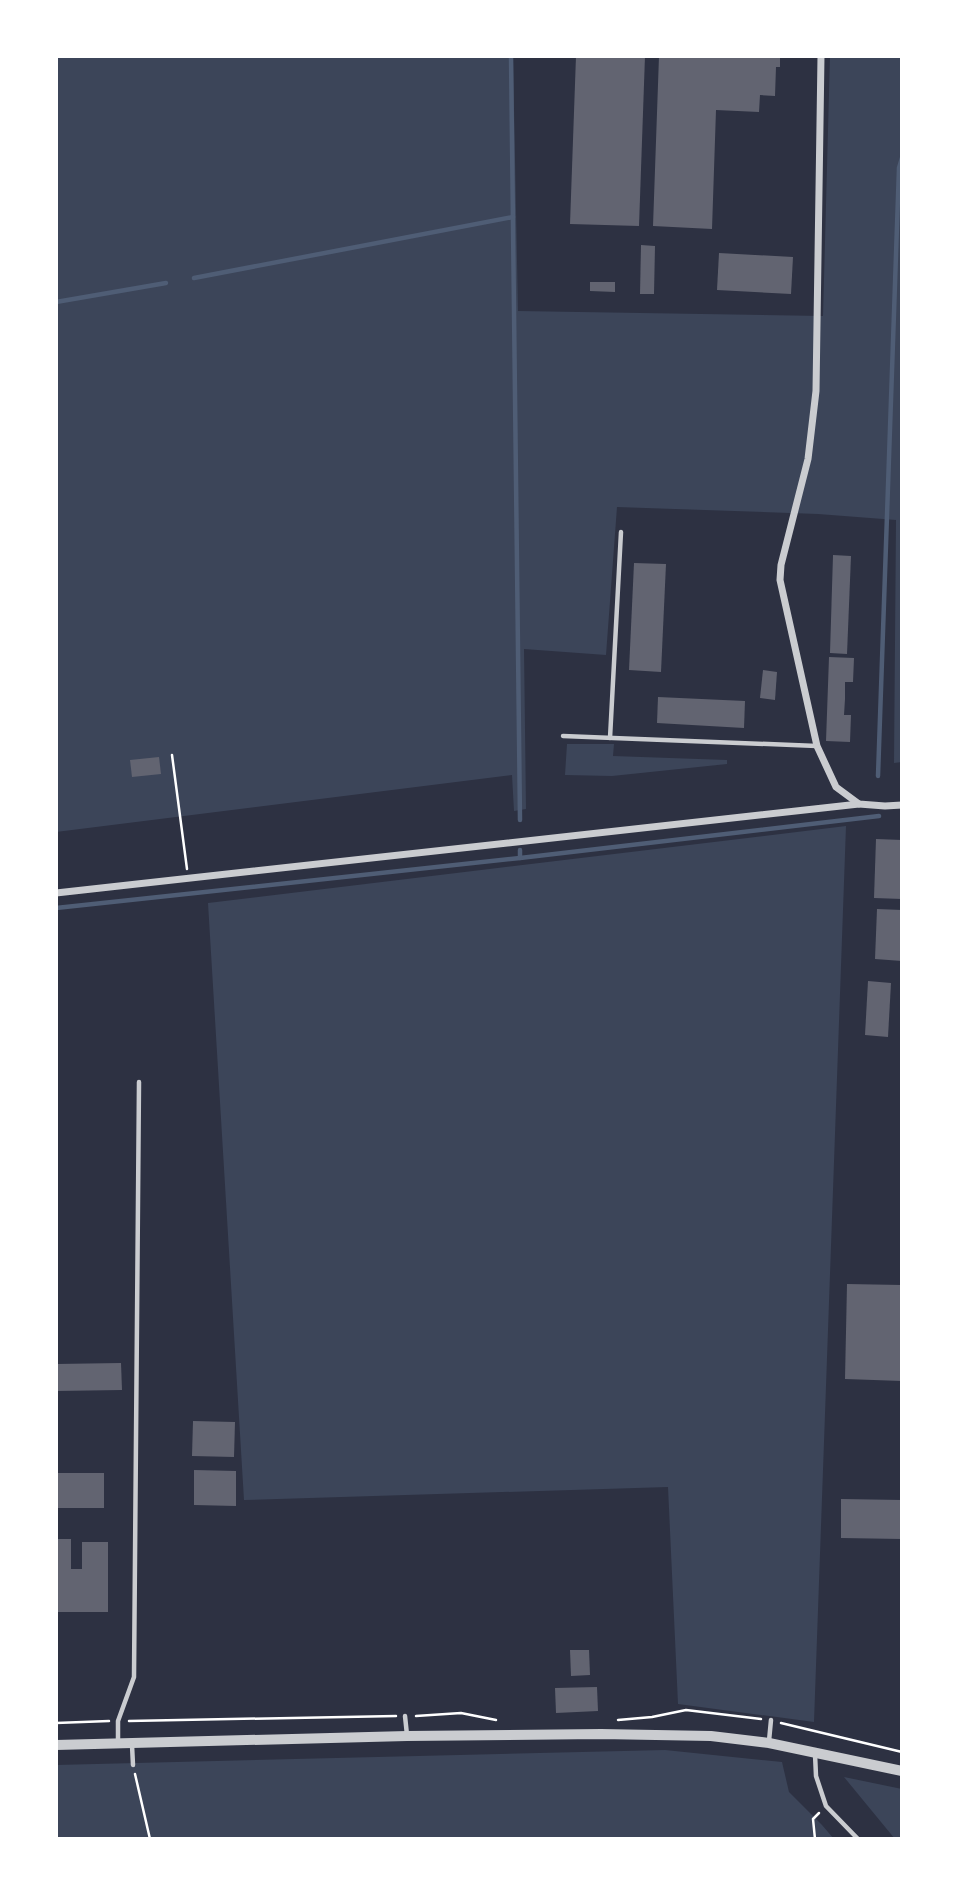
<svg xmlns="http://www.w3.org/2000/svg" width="958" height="1895" font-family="'Titillium Web',sans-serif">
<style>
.green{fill:#3c4559}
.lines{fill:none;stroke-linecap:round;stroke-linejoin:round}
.stream{stroke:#4f5d75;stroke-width:4.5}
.building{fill:#626471}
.path{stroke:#fff;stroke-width:2.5}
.service{stroke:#caccd0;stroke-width:4.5}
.minor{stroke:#caccd0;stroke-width:7}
.tertiary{stroke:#caccd0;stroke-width:10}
</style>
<rect width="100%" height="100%" fill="#2d3142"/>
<g class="green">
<polygon points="56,56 513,56 518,311 823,316 830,56 902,56 902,762 894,763 896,520 818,514 617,507 606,655 524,649 526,809 514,811 512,775 56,832"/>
<polygon points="567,744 614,744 613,756 727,760 727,764 612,776 565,775"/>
<polygon points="846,826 814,1722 678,1704 668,1487 244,1500 208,903"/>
<polygon points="665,1750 782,1762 789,1792 822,1825 834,1839 56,1839 56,1765"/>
<polygon points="844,1777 902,1789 902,1839 895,1839"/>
</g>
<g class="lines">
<g class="stream">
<polyline points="511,56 520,820"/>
<polyline points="194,278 513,217"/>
<polyline points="56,302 166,283"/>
<polyline points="878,776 899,168 902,158"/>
<polyline points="520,858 879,816"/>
<polyline points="56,908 520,858 520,850"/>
</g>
</g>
<g class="building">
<polygon points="576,56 645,56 639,226 570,224"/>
<polygon points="659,56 780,56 780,67 776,67 775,96 760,95 759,112 716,110 712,229 653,226"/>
<polygon points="641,245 655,246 654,294 640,294"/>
<polygon points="719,253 793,257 791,294 717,290"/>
<polygon points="590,282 615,282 615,292 590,291"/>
<polygon points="833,555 851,556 847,654 830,653"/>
<polygon points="634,563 666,564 661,672 629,670"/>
<polygon points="829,657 854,658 853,682 845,682 845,699 844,715 851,715 850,742 826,741"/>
<polygon points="763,670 777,672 775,700 760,698"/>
<polygon points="658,697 745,701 744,728 657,723"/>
<polygon points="159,757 161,774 132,777 130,760"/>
<polygon points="876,839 902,840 902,899 874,898"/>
<polygon points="877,909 902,910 902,961 875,959"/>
<polygon points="868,981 891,983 888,1037 865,1035"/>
<polygon points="847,1284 902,1285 902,1381 845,1379"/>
<polygon points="121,1363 122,1390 56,1391 56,1364"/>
<polygon points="193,1421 235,1422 234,1457 192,1456"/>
<polygon points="194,1470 236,1471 236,1506 194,1505"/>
<rect x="56" y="1473" width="48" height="35"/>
<polygon points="841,1499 902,1500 902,1539 841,1538"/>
<polygon points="56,1539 71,1539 71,1569 82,1569 82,1542 108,1542 108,1612 56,1612"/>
<polygon points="570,1650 589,1650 590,1675 571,1676"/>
<polygon points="597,1687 598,1711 556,1713 555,1688"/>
</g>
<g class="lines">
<g class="path">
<polyline points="172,755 187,869"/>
<polyline points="416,1716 461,1713 496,1720"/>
<polyline points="618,1720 652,1717 686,1710 761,1719"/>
<polyline points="129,1721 396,1716"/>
<polyline points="56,1723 109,1721"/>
<polyline points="781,1723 902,1752"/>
<polyline points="135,1774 150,1839"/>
<polyline points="815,1839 813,1819 819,1813"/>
</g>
<g class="service">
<polyline points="563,736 817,746"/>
<polyline points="610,738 621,532"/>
<polyline points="405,1716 407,1735"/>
<polyline points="769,1741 771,1720"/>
<polyline points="118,1743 118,1721 134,1677 139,1082"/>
<polyline points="132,1745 133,1765"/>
<polyline points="815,1754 816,1776 826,1806 858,1839"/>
</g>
<g class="minor">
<polyline points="821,56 816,391 808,459 781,565 780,580 817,746 836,787 859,804 885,806 902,805"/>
<polyline points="56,893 859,804"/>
</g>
<polyline class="tertiary" points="56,1745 407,1736 601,1734 711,1736 769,1743 902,1771"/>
</g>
<rect width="958" height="1895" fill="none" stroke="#ffffff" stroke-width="116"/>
</svg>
